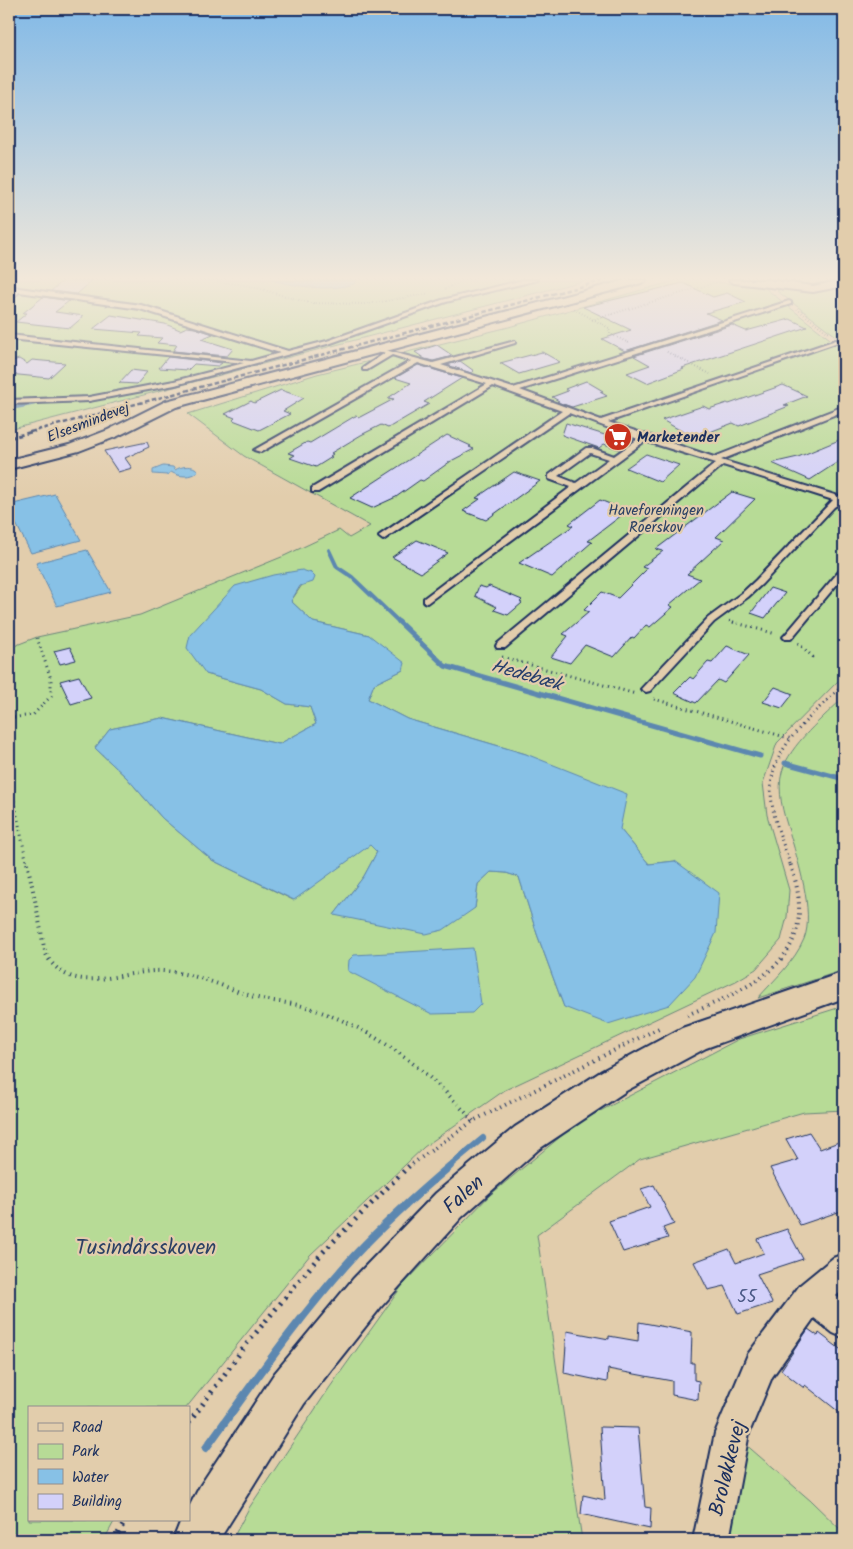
<svg xmlns="http://www.w3.org/2000/svg" width="853" height="1549" font-family="Kalam,sans-serif">
<style>
.green{fill:#b7db96;stroke:#69857a;fill-rule:evenodd}
.water{fill:#87c1e6;stroke:#5c87b0}
.lines{fill:none;stroke-linecap:round;stroke-linejoin:round}
.stream-far4{stroke:#5c87b0;stroke-width:3}
.stream-far3{stroke:#5c87b0;stroke-width:4}
.stream-far2{stroke:#5c87b0;stroke-width:5}
.stream-far1{stroke:#5c87b0;stroke-width:6}
.stream{stroke:#5c87b0;stroke-width:8}
.building{fill:#d3d1fa;stroke:#1b2f5e}
.service-casing{stroke:#1b2f5e;stroke-width:4}
.minor-casing{stroke:#1b2f5e;stroke-width:4}
.tertiary-casing{stroke:#1b2f5e;stroke-width:4}
.path-far4{stroke:#1b2f5e;stroke-width:2;stroke-dasharray:0.5 2.5;stroke-linecap:butt}
.path-far3{stroke:#1b2f5e;stroke-width:2.5;stroke-dasharray:1 3;stroke-linecap:butt}
.path-far2{stroke:#1b2f5e;stroke-width:3;stroke-dasharray:1 4;stroke-linecap:butt}
.path-far1{stroke:#1b2f5e;stroke-width:4;stroke-dasharray:1 4.5;stroke-linecap:butt}
.path{stroke:#1b2f5e;stroke-width:5;stroke-dasharray:2 5.5;stroke-linecap:butt}
.service{fill:#e2cdac;fill-rule:evenodd}
.minor{fill:#e2cdac;fill-rule:evenodd}
.tertiary{fill:#e2cdac;fill-rule:evenodd}
.rail-far1{stroke:#1b2f5e;stroke-width:2.5;stroke-dasharray:4.5 2.5;stroke-linecap:butt}
.rail{stroke:#1b2f5e;stroke-width:3;stroke-dasharray:5.5 3;stroke-linecap:butt}
.labels{text-anchor:middle;stroke-width:4.5;stroke-linejoin:round;paint-order:stroke}
.far-street-label{font-size:15px;fill:#1b2f5e;stroke:#e2cdac}
.far-poi-label{font-size:15px;font-weight:bold;fill:#1b2f5e;stroke:#e2cdac;text-anchor:start}
.far-park-label{font-size:15px;fill:#2b4064;stroke:#e2cdac}
.near-number-label{font-size:18px;fill:#495885}
.water-label{font-size:19px;font-style:italic;fill:#263e6c;stroke:#e2cdac}
.near-street-label{font-size:21px;fill:#1b2f5e;stroke:#e2cdac}
.near-park-label{font-size:21px;fill:#2b4064;stroke:#e2cdac}
</style>
<rect width="100%" height="100%" fill="#e2cdac"/>
<filter id="ink" filterUnits="userSpaceOnUse"><feTurbulence type="fractalNoise" baseFrequency=".02" numOctaves="2"/><feDisplacementMap in="SourceGraphic" scale="10" xChannelSelector="R" yChannelSelector="G"/><feConvolveMatrix kernelMatrix="1 2 1 2 8 2 1 2 1" color-interpolation-filters="sRGB"/></filter>
<g filter="url(#ink)">
<g class="green">
<polygon points="9,280 586,280 9,430"/>
<path d="M678,280H701L765,288L844,350V675L777,743L763,783L767,815L789,890L787,917L781,940L756,969L736,981L505,1090L424,1147L310,1255L186,1408H29V1520H115L104,1540H9V648L37,637L140,615L284,556L339,530L349,538L370,526L244,456L188,414L317,374L505,328ZM311,572L291,601L313,622L369,635L403,670L374,684L368,699L407,719L526,754L620,829L649,864L675,861L564,1007L537,934L519,877L506,873L491,872L478,884L475,908L334,915L364,876L377,852L370,844L293,900L212,860L162,818L127,778L95,748L110,729L162,718L279,744L316,724L310,707L287,704L261,689L206,674Z"/>
<polygon points="844,286 844,342 777,291 780,289 828,290"/>
<path d="M844,697V970L758,998C774,980 795,961 804,939C815,913 797,857 789,831C783,813 777,791 782,772C789,745 825,716 844,697Z"/>
<polygon points="844,1006 844,1110 804,1112 640,1159 537,1235 582,1540 232,1540 249,1508 330,1387 402,1286 490,1195 577,1123 739,1039"/>
<polygon points="744,1443 811,1501 844,1533 844,1540 728,1540"/>
</g>
<g class="water">
<path d="M270,280L313,282V280H356L354,284C326,292 298,286 270,280Z"/>
<path d="M163,466L173,467L175,470C181,466 194,464 198,471C191,478 179,477 171,472L167,475L153,474V470Z"/>
<polygon points="55,494 81,540 31,553 9,510 9,505"/>
<polygon points="87,550 111,592 57,606 36,563"/>
<polygon points="302,570 311,573 315,577 313,582 300,586 291,601 313,622 369,635 405,663 403,670 374,684 368,699 407,719 526,754 627,794 620,829 649,864 675,861 719,893 716,933 695,977 669,1005 608,1024 564,1007 537,934 519,877 506,873 491,872 478,884 475,908 443,930 426,934 334,915 364,876 377,852 370,845 294,900 212,860 162,818 127,778 95,748 110,729 162,718 279,744 316,724 310,707 287,704 261,689 206,674 187,648 190,635 235,586 273,575"/>
<polygon points="473,948 481,1004 472,1013 432,1014 348,971 349,960 354,955"/>
</g>
<g class="lines">
<polyline class="stream-far4" points="9,409 34,404"/>
<polyline class="stream-far3" points="329,550 337,567 352,577 400,623"/>
<g class="stream-far2">
<polyline points="399,622 445,666 760,756"/>
<polyline points="785,763 844,779"/>
</g>
<polyline class="stream-far1" points="448,1167 483,1138"/>
<path class="stream" d="M206,1448C254,1382 300,1315 355,1255C385,1223 417,1194 450,1166"/>
</g>
<g class="building">
<polygon points="64,280 93,280 77,294 51,291"/>
<polygon points="683,283 713,297 727,293 746,302 706,313 722,320 625,351 602,339 631,330 583,307"/>
<polygon points="43,297 69,301 55,312 84,316 70,328 16,322 27,313 23,313"/>
<polygon points="111,315 165,324 180,330 187,327 195,328 213,334 201,339 233,349 227,356 173,351 177,345 157,343 162,338 139,336 142,333 93,329"/>
<polygon points="790,319 807,327 682,368 684,369 647,383 627,373 650,365 634,356 732,325 746,331"/>
<polygon points="437,345 453,356 433,361 425,359 415,352"/>
<polygon points="542,352 560,362 519,374 500,363"/>
<polygon points="168,357 222,363 218,366 194,364 188,370 159,368"/>
<polygon points="19,359 27,364 32,360 65,363 49,378 9,374 9,362"/>
<polygon points="460,361 474,371 471,373 447,365"/>
<polygon points="418,365 462,378 424,402 429,404 388,428 381,425 361,435 331,453 333,454 330,456 332,457 316,467 290,458 295,455 288,453 307,442 310,443 355,416 360,417 394,399 388,398 411,383 395,378"/>
<polygon points="131,370 147,372 137,384 119,383"/>
<polygon points="586,381 603,391 600,392 607,396 572,407 557,402 559,401 552,397 568,391 565,389"/>
<polygon points="783,385 807,396 784,405 789,406 739,426 733,423 694,438 662,420 703,406 709,409 727,403 729,404"/>
<polygon points="281,390 304,398 283,411 290,414 259,430 233,420 235,418 225,414 251,401 254,403"/>
<polygon points="566,423 608,436 614,432 634,440 619,449 604,444 599,448 562,435"/>
<polygon points="447,435 471,446 469,447 474,449 451,461 423,481 420,480 396,497 372,508 350,498"/>
<polygon points="844,438 844,458 810,480 772,463 798,457"/>
<polygon points="147,442 149,447 125,458 132,468 118,472 104,451"/>
<polygon points="646,454 679,465 660,482 626,468"/>
<polygon points="514,472 540,481 486,520 463,511 480,499 476,498"/>
<polygon points="732,492 755,499 716,537 724,540 687,574 700,579 669,605 673,607 650,627 646,625 634,638 632,637 614,657 585,645 570,663 551,657 568,636 563,634 589,612 584,610 602,592 618,598 647,569 642,567 663,551 656,549"/>
<polygon points="600,500 627,511 626,512 588,541 592,542 552,577 519,563 573,526 569,524"/>
<polygon points="417,540 448,553 421,573 392,557"/>
<polygon points="479,586 486,588 489,586 522,600 520,602 522,603 508,615 494,610 497,607 475,596"/>
<polygon points="770,588 785,593 765,618 751,613"/>
<polygon points="727,646 749,655 724,683 718,680 696,703 674,693 690,677 693,679 708,662 712,663"/>
<polygon points="70,647 76,660 60,664 54,651"/>
<polygon points="79,676 91,698 71,704 60,681"/>
<polygon points="775,687 793,694 782,708 763,702"/>
<polygon points="809,1132 820,1149 844,1140 844,1210 800,1225 770,1168 798,1160 786,1139"/>
<polygon points="654,1185 674,1224 663,1228 668,1238 623,1252 609,1221 650,1207 641,1189"/>
<polygon points="787,1229 803,1259 757,1274 772,1303 738,1314 725,1286 708,1290 694,1262 729,1249 736,1263 764,1253 757,1239"/>
<polygon points="639,1322 692,1332 691,1363 694,1363 694,1380 699,1381 698,1400 672,1395 672,1381 608,1369 607,1382 564,1373 567,1331 609,1339 609,1336 638,1341"/>
<polygon points="808,1329 818,1336 819,1333 844,1352 844,1416 805,1385 804,1388 781,1370"/>
<polygon points="600,1427 638,1428 645,1507 651,1508 650,1529 581,1514 583,1495 605,1500"/>
</g>
<g class="lines">
<defs>
<g id="service">
<polygon points="523,280 538,280 446,302 331,343 175,385 89,401 9,404 9,400 89,397 174,381 244,363 9,339 9,335 251,361 280,353 140,309 19,292 9,301 9,296 14,291 9,289 9,285 19,288 141,305 288,351 327,341 442,300"/>
<path d="M789,301L791,302V304L520,390L601,420L836,340L841,341L608,422L714,457L844,406V411L721,460L838,496L844,495V503H840L834,507L762,584L748,597L714,622L650,691L646,692L641,689L708,618L742,593L756,580L833,500L723,465L505,648H497L496,646L497,644L716,463L645,441L427,603L424,602V598L571,487L549,479V475L586,448H592L614,456L638,439L569,413L383,540L379,537L380,535L562,411L493,386L318,492H312V488L487,384L418,363L261,452L254,450L411,361L392,355L367,370H363V368L385,353L378,350V348L433,363L515,341V343L441,365L513,388ZM590,453L609,459L576,483L558,476Z"/>
<polygon points="844,568 844,576 791,639 785,639 783,637 785,635 841,569"/>
</g>
<g id="minor">
<polygon points="626,280 646,280 645,282 176,407 118,436 79,451 9,469 9,460 69,445 108,430 166,401"/>
<polygon points="729,280 768,280 813,286 844,280 844,286 813,292 734,283"/>
<polygon points="844,1254 844,1289 836,1296 844,1302 844,1338 833,1333 814,1318 772,1377 749,1433 729,1540 693,1540 715,1433 748,1354 800,1285 833,1258"/>
</g>
<polygon id="tertiary" points="844,972 844,998 706,1048 626,1091 539,1149 462,1217 381,1307 304,1404 219,1540 173,1540 181,1520 189,1520 189,1507 200,1486 274,1374 353,1279 436,1193 515,1127 602,1071 682,1028"/>
</defs>
<use href="#service" class="service-casing"/>
<use href="#minor" class="minor-casing"/>
<use href="#tertiary" class="tertiary-casing"/>
<g class="path-far4">
<polyline points="202,280 246,285 310,303 367,304 427,294"/>
<polyline points="462,280 476,282"/>
<polyline points="445,289 463,281"/>
<polyline points="574,309 609,328 610,334 629,343"/>
<polyline points="797,309 830,334"/>
<polyline points="592,320 721,281"/>
<polyline points="667,352 710,374"/>
</g>
<polyline class="path-far3" points="729,621 737,623"/>
<g class="path-far2">
<polyline points="733,622 776,634"/>
<polyline points="798,643 814,658"/>
<polyline points="502,657 636,694"/>
<polyline points="654,699 792,739"/>
<polyline points="9,718 33,715 51,696 51,679 37,638"/>
<polyline points="9,776 27,864"/>
<path d="M790,864C782,840 771,815 771,789C771,746 816,712 844,684"/>
</g>
<g class="path-far1">
<path d="M27,863C32,884 36,905 40,926C42,935 43,947 47,956C49,961 57,969 62,972C89,990 133,969 163,971C195,973 224,987 254,997C271,1002 289,1002 306,1007C373,1027 427,1069 473,1121"/>
<path d="M687,1015C761,983 823,956 790,863"/>
<polyline points="408,1167 473,1121 661,1027"/>
</g>
<g class="path">
<polyline points="189,1423 245,1346 322,1253 409,1166"/>
<polyline points="114,1540 126,1520"/>
</g>
<use href="#service" class="service"/>
<use href="#minor" class="minor"/>
<use href="#tertiary" class="tertiary"/>
<polyline class="rail-far1" points="30,432 605,280"/>
<polyline class="rail" points="9,438 35,431"/>
</g>
</g>
<linearGradient id="sky" x2="0" y2="1"><stop stop-color="#81b9e7"/><stop offset="0.56" stop-color="#f2e8da"/><stop offset="1" stop-color="#f2e8da" stop-opacity="0"/></linearGradient>
<rect width="853" height="497" fill="url(#sky)"/>
<defs>
<symbol id="supermarket-disc" viewBox="-11 -11 22 22"><circle r="9.5" fill="#c8321e" stroke="#e2cdac"/><path d="M-6-5.5h2.5l.6 2H6L4.5 2H-2.5L-4.4-4H-6ZM-1.5 3.2a1.3 1.3 0 1 0 .1 0ZM3 3.2a1.3 1.3 0 1 0 .1 0Z" fill="#fff"/></symbol>
</defs>
<g fill-rule="evenodd">
<use href="#supermarket-disc" x="602" y="421" width="32" height="32"/>
</g>
<g class="labels">
<g class="far-street-label">
<text transform="translate(88 422) rotate(-21)" y="5">Elsesmindevej</text>
</g>
<g class="far-poi-label">
<text x="637" y="442">Marketender</text>
</g>
<g class="far-park-label">
<text x="656" y="515">Haveforeningen<tspan x="656" dy="17">Roerskov</tspan></text>
</g>
<g class="near-number-label">
<text x="747" y="1302">55</text>
</g>
<g class="water-label">
<text transform="translate(527 674) rotate(16)" y="7">Hedebæk</text>
</g>
<g class="near-street-label">
<text transform="translate(463 1194) rotate(-42)" y="7">Falen</text>
<text transform="translate(727 1468) rotate(-76)" y="7">Broløkkevej</text>
</g>
<g class="near-park-label">
<text x="146" y="1254">Tusindårsskoven</text>
</g>
</g>
<rect width="853" height="1549" fill="none" stroke="#e2cdac" stroke-width="30"/>
<rect x="15" y="15" width="823" height="1519" fill="none" stroke="#1b2f5e" stroke-width="2" filter="url(#ink)"/>
<rect x="28" y="1406" width="162" height="115" fill="#e2cdac" stroke="#928e8d"/>
<rect x="38" y="1423" width="25" height="8" fill="#e2cdac" stroke="#928e8d"/>
<text x="72" y="1432" font-size="15" fill="#1b2f5e">Road</text>
<rect x="38" y="1444" width="25" height="15" fill="#b7db96" stroke="#928e8d"/>
<text x="72" y="1456" font-size="15" fill="#1b2f5e">Park</text>
<rect x="38" y="1469" width="25" height="15" fill="#87c1e6" stroke="#928e8d"/>
<text x="72" y="1482" font-size="15" fill="#1b2f5e">Water</text>
<rect x="38" y="1494" width="25" height="15" fill="#d3d1fa" stroke="#928e8d"/>
<text x="72" y="1506" font-size="15" fill="#1b2f5e">Building</text>
</svg>
